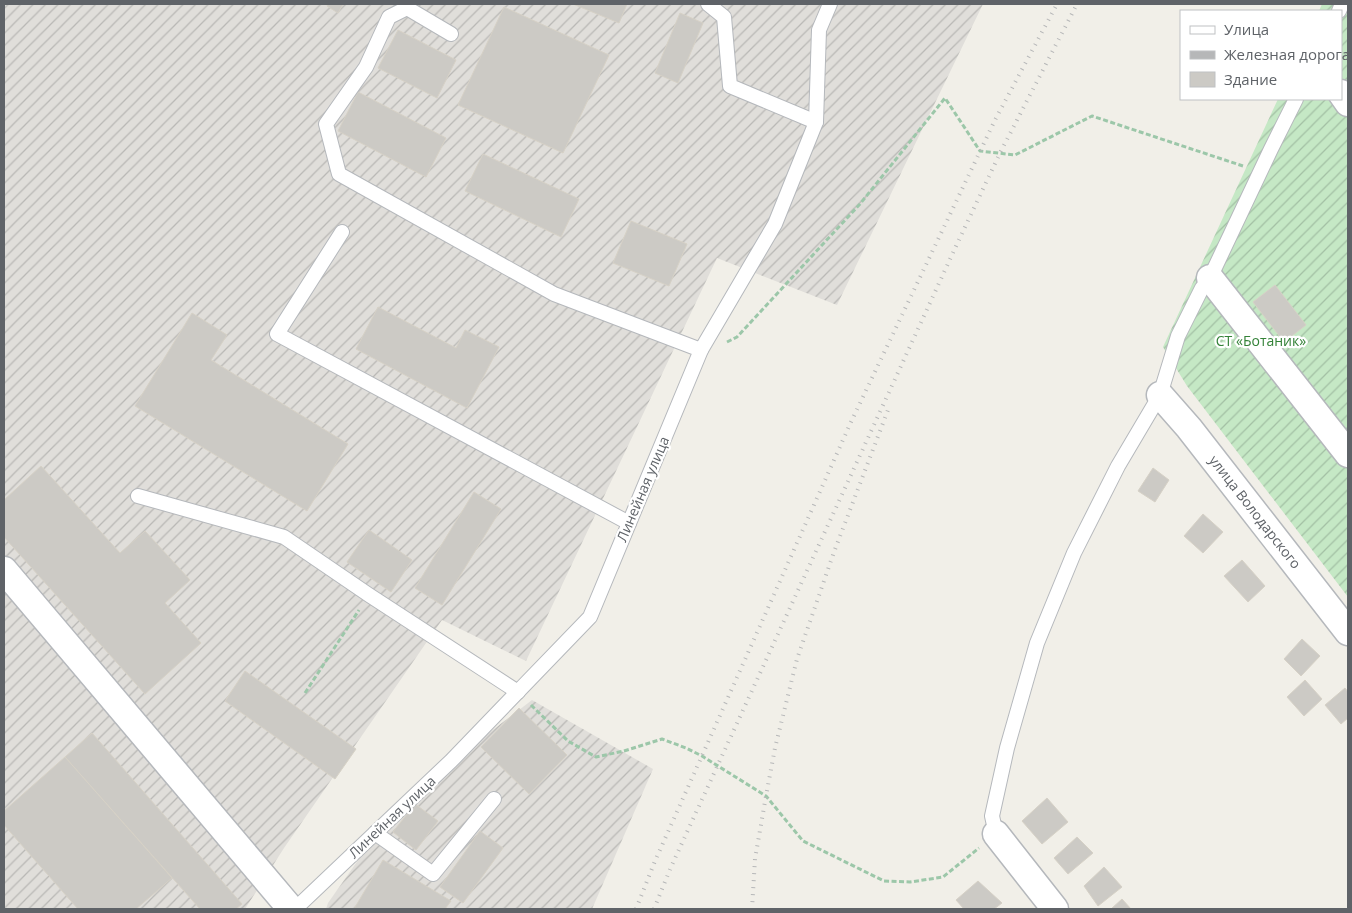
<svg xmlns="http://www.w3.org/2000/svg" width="1352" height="913" font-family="'Open Sans',sans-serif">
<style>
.industrial{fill:url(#industrial-furrows)}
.garden{fill:url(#garden-furrows)}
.building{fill:#cccac5;stroke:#d6d1c6}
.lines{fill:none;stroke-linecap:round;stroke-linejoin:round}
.lane-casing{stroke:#b5b8bc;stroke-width:16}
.street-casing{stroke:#b5b8bc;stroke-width:29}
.path{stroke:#9cc7a9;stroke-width:3;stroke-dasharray:5 2.5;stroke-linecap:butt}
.lane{stroke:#fff;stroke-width:14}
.street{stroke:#fff;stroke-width:26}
.rail{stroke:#b6b7b8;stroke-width:4;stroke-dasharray:1 6;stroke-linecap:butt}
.labels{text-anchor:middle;stroke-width:4.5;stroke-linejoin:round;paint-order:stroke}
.park-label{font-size:14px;fill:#348238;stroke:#fff}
.street-label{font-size:14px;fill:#5f6368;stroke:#fff}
</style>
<defs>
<pattern id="industrial-furrows" width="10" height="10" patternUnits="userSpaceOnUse" patternTransform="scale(1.25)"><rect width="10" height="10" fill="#e0deda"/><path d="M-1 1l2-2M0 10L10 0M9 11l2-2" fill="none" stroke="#b9b8b5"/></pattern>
<pattern id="garden-furrows" width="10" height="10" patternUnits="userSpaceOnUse" patternTransform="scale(1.25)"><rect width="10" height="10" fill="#c5e8c5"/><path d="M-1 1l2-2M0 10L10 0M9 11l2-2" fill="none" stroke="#a3c0a4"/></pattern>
</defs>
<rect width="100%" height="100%" fill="#f1efe8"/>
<g class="industrial">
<polygon points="4,4 983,4 837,305 717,258 526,661 442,620 284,848 245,909 4,909"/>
<polygon points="532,700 653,769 592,909 326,909 328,903 399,802"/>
</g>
<polygon class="garden" points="1322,4 1348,4 1348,597 1187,386 1163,347 1278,99 1341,99 1341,11 1319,11"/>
<g class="building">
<polygon points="328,4 343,4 338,13 327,6"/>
<polygon points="573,4 627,4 619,23"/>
<polygon points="504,7 609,55 563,153 458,105"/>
<polygon points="680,13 703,23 678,83 655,73"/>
<polygon points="398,30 456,60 437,98 378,68"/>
<polygon points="358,92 446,138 426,177 338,131"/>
<polygon points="483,154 579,199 561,237 465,191"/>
<polygon points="631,221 687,244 669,286 613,263"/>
<polygon points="1275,285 1306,325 1284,342 1253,302"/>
<polygon points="378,307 456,348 465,330 499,347 467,408 356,349"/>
<polygon points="192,313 227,335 211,360 348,444 307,511 135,406"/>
<polygon points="41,466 120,553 145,531 190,580 165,603 201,643 145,694 4,537 4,500"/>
<polygon points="1153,468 1169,480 1155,502 1138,491"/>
<polygon points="474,492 501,509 442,605 415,588"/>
<polygon points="1203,514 1223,532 1203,553 1184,536"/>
<polygon points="369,530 412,560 391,592 347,562"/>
<polygon points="1242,560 1265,586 1248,602 1224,576"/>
<polygon points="1302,639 1320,656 1301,676 1284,659"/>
<polygon points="245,671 356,749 335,779 225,701"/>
<polygon points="1305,680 1322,699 1304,716 1287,697"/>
<polygon points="1345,688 1348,692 1348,718 1341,724 1325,705"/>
<polygon points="519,708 567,755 529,794 481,747"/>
<polygon points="92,733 242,904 236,909 200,909 65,757"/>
<polygon points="65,757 172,878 136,909 78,909 4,825 4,811"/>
<polygon points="1047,798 1068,822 1042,844 1022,821"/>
<polygon points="415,804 438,821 416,850 393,832"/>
<polygon points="480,831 503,848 463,903 440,887"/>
<polygon points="1077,837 1093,853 1068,874 1054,858"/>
<polygon points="383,860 451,901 445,909 354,909"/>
<polygon points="1104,867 1122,887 1098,906 1084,886"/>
<polygon points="978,881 1002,903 994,909 964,909 956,900"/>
<polygon points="1122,899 1131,909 1111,909"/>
</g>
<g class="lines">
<defs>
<g id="lane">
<polyline points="1339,11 1342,4"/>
<polyline points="816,122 819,30 830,4"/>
<polyline points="342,232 277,334 629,523"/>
<polyline points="701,350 775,224 816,122 730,86 724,17 708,4"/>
<polyline points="138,496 284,537 369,595 518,692"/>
<polyline points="375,833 433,874 494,799"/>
<polyline points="996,834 992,816 1007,748 1037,643 1074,553 1118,466 1160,395 1178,336 1202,288 1210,278 1271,149 1296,99"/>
<polyline points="295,909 451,761 590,617 701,350 554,294 339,174 326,124 366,67 389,17 407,8 451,34"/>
</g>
<g id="street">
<polyline points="1341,93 1348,103"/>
<polyline points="1210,278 1348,454"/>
<polyline points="1160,395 1189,428 1348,632"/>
<polyline points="4,570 291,909"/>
<polyline points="996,834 1055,909"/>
</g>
</defs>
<use href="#lane" class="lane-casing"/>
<use href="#street" class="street-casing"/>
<g class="path">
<polyline points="727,342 737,337 860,204 945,98 980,151 1015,155 1092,116 1243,166"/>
<polyline points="305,693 359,610"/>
<polyline points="531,705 568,741 596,757 624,751 662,739 686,748 702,756 766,796 803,841 884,881 910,882 943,877 979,848"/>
</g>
<use href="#lane" class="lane"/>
<use href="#street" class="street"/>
<g class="rail">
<polyline points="636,909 655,861 851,422 995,120 1057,4"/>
<polyline points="654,909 671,867 957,244 1000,153 1077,4"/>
<polyline points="752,909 755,859 766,796 775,748 797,659 834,552 888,410"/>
</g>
</g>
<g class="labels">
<g class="park-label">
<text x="1261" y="346">СТ «Ботаник»</text>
</g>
<g class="street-label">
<text transform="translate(643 489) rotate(-67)" y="5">Линейная улица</text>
<text transform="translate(1255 512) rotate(52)" y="5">улица Володарского</text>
<text transform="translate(392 817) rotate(-43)" y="5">Линейная улица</text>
</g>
</g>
<rect width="1352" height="913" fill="none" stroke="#5f6368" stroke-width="10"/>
<rect x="1180" y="10" width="162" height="90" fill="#ffffff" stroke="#bfc1c3"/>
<rect x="1190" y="26" width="25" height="8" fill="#ffffff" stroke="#bfc1c3"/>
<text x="1224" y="35" font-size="15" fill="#5f6368">Улица</text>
<rect x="1190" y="51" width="25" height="8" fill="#b6b7b8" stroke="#bfc1c3"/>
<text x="1224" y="60" font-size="15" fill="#5f6368">Железная дорога</text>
<rect x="1190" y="72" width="25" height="15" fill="#cccac5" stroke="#bfc1c3"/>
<text x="1224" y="85" font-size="15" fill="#5f6368">Здание</text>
</svg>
